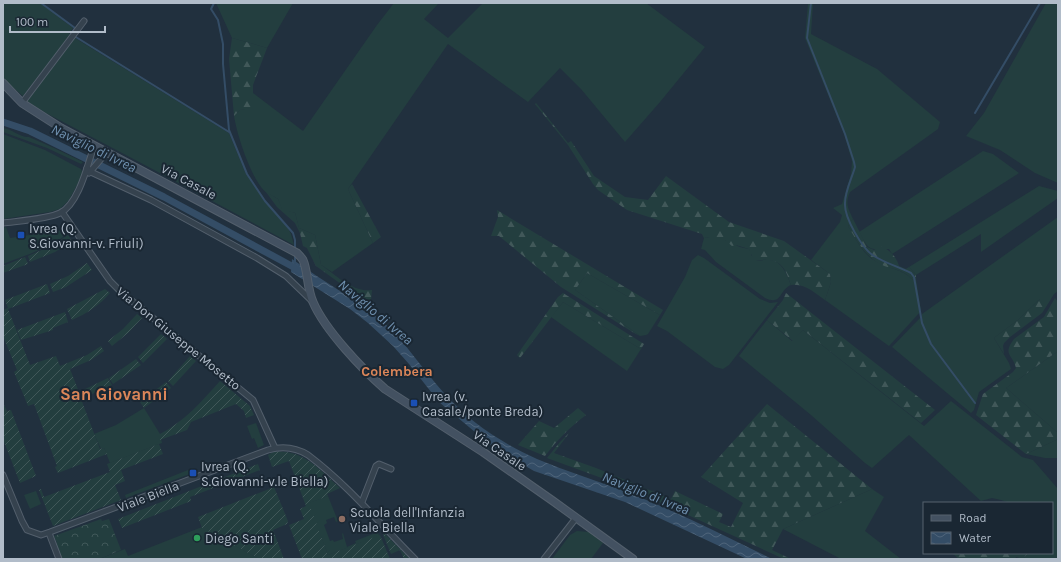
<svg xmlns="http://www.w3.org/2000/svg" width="1061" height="562" font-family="Karla,sans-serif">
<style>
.grass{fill:#233e3f}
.forest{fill:url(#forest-firs)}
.park{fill:url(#park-crowns)}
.garden{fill:url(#garden-furrows)}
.water{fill:url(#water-waves)}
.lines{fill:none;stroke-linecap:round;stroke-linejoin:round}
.stream{stroke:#344d66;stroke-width:2}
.canal{stroke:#344d66;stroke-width:7}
.street-casing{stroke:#535f6c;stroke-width:7}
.secondary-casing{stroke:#535f6c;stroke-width:9}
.street{stroke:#35424e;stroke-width:5}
.secondary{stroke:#435161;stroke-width:7}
.transit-dot{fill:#1a4fb4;stroke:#1a2733;stroke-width:1.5}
.education-dot{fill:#8d6e63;stroke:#1a2733;stroke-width:1.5}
.leisure-dot{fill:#2e9e5b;stroke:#1a2733;stroke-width:1.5}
.labels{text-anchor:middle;stroke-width:4;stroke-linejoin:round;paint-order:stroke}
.street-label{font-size:13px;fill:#b1bcc9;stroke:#1a2733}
.poi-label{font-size:13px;fill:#b1bcc9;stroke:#1a2733;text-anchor:start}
.water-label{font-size:14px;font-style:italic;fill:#6f90af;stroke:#1a2733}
.neighbourhood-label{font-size:14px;font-weight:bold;fill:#dc8659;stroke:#1a2733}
.district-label{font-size:17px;font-weight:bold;fill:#dc8659;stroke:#1a2733}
</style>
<defs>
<pattern id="forest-firs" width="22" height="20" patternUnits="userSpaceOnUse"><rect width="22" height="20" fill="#233e3f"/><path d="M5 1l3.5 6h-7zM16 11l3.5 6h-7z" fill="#415859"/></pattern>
<pattern id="park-crowns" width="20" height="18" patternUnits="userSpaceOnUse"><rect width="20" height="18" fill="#233e3f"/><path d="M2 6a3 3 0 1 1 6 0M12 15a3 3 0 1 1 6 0" fill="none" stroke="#415859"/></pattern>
<pattern id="garden-furrows" width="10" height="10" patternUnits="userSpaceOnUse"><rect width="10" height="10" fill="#233e3f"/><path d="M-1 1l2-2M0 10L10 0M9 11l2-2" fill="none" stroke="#415859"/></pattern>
<pattern id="water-waves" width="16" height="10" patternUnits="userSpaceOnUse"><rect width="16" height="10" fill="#344d66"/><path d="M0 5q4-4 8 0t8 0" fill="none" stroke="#4f657b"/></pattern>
</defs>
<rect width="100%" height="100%" fill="#21303e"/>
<g class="grass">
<polygon points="3,3 40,3 73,28 69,34 71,35 23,96 3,79"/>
<polygon points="216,3 293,3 267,48 232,38"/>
<path d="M394,3H439L424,19L448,38L483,3H646L705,47L660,102L625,142L581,89L560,68L528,102L448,44L348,189L373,243L332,272L321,265L315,235L299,228L295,213L282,210L278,199C275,197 270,195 267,193C252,182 237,135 234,116L240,110L253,107V93L303,131L377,25Z"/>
<path d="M808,3H813L811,34L877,69L940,122L938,129L850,192C845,204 848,208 853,219L848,226C856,239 863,255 877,262C889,269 903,269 913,280L916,279L921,311L889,346L825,300L831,282L830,274L811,260L840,222L842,215L833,208L842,204L851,174L852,161L844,134L805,38Z"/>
<polygon points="1046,3 1058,3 1058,183 1035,173 1000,150 966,136 984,113"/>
<polygon points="75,38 229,133 246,174 265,201 288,228 291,234 294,245 143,164 46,113 28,102 28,99"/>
<path d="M3,128C12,129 21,138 29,137L54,148L83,162L81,164L47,148L3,132Z"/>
<polygon points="3,134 45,150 81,169 83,174 69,200 60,209 50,212 3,219"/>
<path d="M983,151L993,154L1019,173L892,254L889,249C868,250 869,250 859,232Z"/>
<polygon points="1039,186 1058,191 1058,198 981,252 981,234 916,275 909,267"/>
<polygon points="1058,217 1058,291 1054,294 1051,299 1040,299 1018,320 994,338 1009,363 1011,369 979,392 974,410 971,413 892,347 920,318 922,321 922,314"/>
<path d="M6,227L10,238L63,230L66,233C61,244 16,259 3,264V228Z"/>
<path d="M709,237L725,240L740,247L749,249L751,252V255L757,261C779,256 784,267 791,285C779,290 782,306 765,298L716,262L705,250L701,249L704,238Z"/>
<polygon points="698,255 704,258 760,299 770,303 778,302 729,365 723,369 715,367 667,331 657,326 685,277 692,260"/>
<polygon points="587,273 660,315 648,334 646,335 640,336 575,290"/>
<polygon points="563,302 641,349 627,371 551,317"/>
<polygon points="767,320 792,341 803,330 924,426 951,401 1022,457 1033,460 1058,489 1058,559 1023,559 1028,553 1052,553 1052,503 1010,503 1001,500 992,498 981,501 909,435 872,468 865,463 811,415 739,356"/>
<polygon points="1058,351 1058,433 1006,388"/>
<polygon points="144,408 160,434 162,443 110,463 104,448 101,449 94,434 116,425"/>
<polygon points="256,423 264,445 258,448 254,438 252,439 247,426"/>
<polygon points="1058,439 1058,458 1045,458 1026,454"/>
<polygon points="193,468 195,472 126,498 125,495"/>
<polygon points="872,489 884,497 865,531 901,559 841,559 783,529"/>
<polygon points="36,491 41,504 30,509 24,495"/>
<polygon points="328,496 338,521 336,522 334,517 326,520 327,523 324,525 330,541 333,540 334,542 343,539 342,534 343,533 347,547 356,543 355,541 378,532 379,536 328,555 308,503"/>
<polygon points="202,527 259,559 99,559 125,549 128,556"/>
<polygon points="577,531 589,532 603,543 591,559 552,559 570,535"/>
</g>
<g class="forest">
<polygon points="232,38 267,48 253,85 253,108 240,110 234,116 229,59"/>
<path d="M536,103L568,143L571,141L594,176L625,197L648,200L666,176L729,222L784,241L830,274L831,282L825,300C815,293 805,283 791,285C786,272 784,261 767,260C763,259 759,261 754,261L749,249L736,245L732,246L725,240L716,242L709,237L704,238L702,234L627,210L598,190L593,184L568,145L535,104Z"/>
<polygon points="352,184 381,237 373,243 348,189"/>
<path d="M266,192L278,199L282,209L295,213L299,228L315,235L321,265C336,275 353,293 372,290L371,300L366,302L316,266L307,248L303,246L300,233L295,223L277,207Z"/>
<polygon points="497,210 663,310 660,315 587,273 575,290 640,336 634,333 561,287 499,236 491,236 498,217"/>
<path d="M853,219L867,247L874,250L880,246C889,249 896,256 899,266L906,269L909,267L916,275V279L913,280C902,268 892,270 880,264C865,256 856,240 848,226Z"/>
<polygon points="563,293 644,344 641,349 563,302 520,358 517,355 558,297"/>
<polygon points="786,293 935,410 921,423 803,330 793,341 767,320 783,300"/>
<path d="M1055,298L1058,302V351L1006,388L1058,433V439L1026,454L976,415L983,394L1013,372L1016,368C1013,354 1002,355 1014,339L1044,317Z"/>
<polygon points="1040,299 1051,299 1042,313 1010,337 1004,343 1003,346 1004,354 994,338 1018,320"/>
<polygon points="767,404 872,489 783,529 772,550 791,559 784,559 629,488 547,458 560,442 570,432 554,453 596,468 671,499 675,491 723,514 719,522 731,527 743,503 701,477"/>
<path d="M578,408L586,415C570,427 557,440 545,456L518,445L539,421L554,428Z"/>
<polygon points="952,553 1028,553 1023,559 1016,557 1015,559 959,559"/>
</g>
<polygon class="park" points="101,519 102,521 109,519 121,550 99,559 61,559 55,544 57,543 54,536"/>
<g class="garden">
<polygon points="68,235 72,241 55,252 30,262 28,256 51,246"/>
<polygon points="25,257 28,264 3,273 3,266"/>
<polygon points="87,263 92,270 66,287 53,292 50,284 68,276"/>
<polygon points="47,284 50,293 8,309 30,365 56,356 60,366 87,355 101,346 104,351 91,360 70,369 79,392 108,378 112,385 81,399 100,449 104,448 107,454 58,473 55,467 57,466 34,404 28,406 14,372 17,370 3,336 3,310 8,308 5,300"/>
<path d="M105,289L110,293C100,305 86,314 72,320L67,309Z"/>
<polygon points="65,312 68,322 53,328 53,330 21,340 17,330"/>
<polygon points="137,314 142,318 128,333 112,346 108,341 123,329"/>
<polygon points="161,334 167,339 143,363 138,357"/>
<polygon points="190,356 196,361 173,386 168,381"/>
<polygon points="136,359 141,365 113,384 109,378"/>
<path d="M220,381L250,406L254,415L246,418L244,411L236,404L191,422L187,430L160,440V434C184,422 203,400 220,381Z"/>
<polygon points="166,382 171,388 144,408 140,402"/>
<polygon points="3,403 7,411 11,410 36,476 20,483 3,439"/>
<polygon points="159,444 163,454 121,470 125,481 115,485 121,500 53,526 39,490 41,489 44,497 110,472 107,464"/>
<path d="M273,452C302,448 320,470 340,488L327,494L328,496L309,503L328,555L380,535L390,559H302L289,525L304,519L300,509L306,506L289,461L272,467L268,455Z"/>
<polygon points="258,464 260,470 190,497 191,501 122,528 118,519"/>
<polygon points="274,487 288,521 287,524 273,530 284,559 259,559 202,528 198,517"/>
<polygon points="382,532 383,532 410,559 404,559 400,550 391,554"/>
</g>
<path class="water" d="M292,259C308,270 324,281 340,291C359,304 379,317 395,333C410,350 422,368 437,385C454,406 477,426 501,440C540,465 586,476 629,493C678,512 725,536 772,559H747L625,502L534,471L515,460L493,447L439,402L409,364L393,346L368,323L350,309L291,272Z"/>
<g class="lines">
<g class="stream">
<polyline points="41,3 75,28 71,34 229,132"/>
<polyline points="214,3 211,9 218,20 223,44 223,64 229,130 247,174 265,201 293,233 295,240 295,250"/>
<path d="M811,3L807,38L845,134L854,162L855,167C852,178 845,191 845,203C844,217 862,249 874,256C885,263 899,267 911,273L914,277L922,323L931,344L975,403"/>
<polyline points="975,113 1040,3"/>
<polyline points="295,264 295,254"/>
</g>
<polyline class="canal" points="3,122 30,131 164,197 299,270"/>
<defs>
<g id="street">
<polyline points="22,103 84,21"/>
<polyline points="87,168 93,173 151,200 257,258 286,276 313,302"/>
<polyline points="89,173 107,152"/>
<polyline points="62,212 110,281 120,291 253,400 275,448"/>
<path d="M3,223C18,221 48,219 60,213C79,204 88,163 94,146"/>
<path d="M3,475L22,521L27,530L41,535L50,532L268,450C282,446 295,447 308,455C349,486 379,523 415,559"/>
<polyline points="362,502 376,466 379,464 391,469"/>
<polyline points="49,533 59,559"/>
<polyline points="544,559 576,518"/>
</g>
<path id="secondary" d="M3,83L22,103L61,128L297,253C299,255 301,257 303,260C308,271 307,289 313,302C325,330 362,369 385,389L483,452L553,501L633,559"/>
</defs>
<use href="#street" class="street-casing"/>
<use href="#secondary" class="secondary-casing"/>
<use href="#street" class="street"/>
<use href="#secondary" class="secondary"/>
</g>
<g class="transit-dot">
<rect x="17" y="231" width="8" height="8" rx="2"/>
<rect x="410" y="399" width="8" height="8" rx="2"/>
<rect x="189" y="469" width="8" height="8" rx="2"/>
</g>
<circle class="education-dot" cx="342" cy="519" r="4"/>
<circle class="leisure-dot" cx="197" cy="538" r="4"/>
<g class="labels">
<g class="street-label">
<text transform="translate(189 181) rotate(28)" y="5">Via Casale</text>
<text transform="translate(179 338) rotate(39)" y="5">Via Don Giuseppe Mosetto</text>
<text transform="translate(500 450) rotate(34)" y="5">Via Casale</text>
<text transform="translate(148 496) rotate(-21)" y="5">Viale Biella</text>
</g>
<g class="poi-label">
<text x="29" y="233">Ivrea (Q.<tspan x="29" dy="15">S.Giovanni-v. Friuli)</tspan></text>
<text x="422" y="401">Ivrea (v.<tspan x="422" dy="15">Casale/ponte Breda)</tspan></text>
<text x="201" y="471">Ivrea (Q.<tspan x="201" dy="15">S.Giovanni-v.le Biella)</tspan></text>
<text x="350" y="517">Scuola dell'Infanzia<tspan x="350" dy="15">Viale Biella</tspan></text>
<text x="205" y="543">Diego Santi</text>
</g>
<g class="water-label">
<text transform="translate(94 148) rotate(26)" y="5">Naviglio di Ivrea</text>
<text transform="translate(376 312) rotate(40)" y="5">Naviglio di Ivrea</text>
<text transform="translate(646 493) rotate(22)" y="5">Naviglio di Ivrea</text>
</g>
<g class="neighbourhood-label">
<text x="397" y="376">Colembera</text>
</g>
<g class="district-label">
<text x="114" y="400">San Giovanni</text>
</g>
</g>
<rect width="1061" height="562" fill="none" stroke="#b1bcc9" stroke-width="8"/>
<rect x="923" y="502" width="130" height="52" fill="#1a2733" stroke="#56636f"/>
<rect x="931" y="515" width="20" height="6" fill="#435161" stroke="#56636f"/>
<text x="959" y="522" font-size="12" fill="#b1bcc9">Road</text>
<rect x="931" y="532" width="20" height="12" fill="url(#water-waves)" stroke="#56636f"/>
<text x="959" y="542" font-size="12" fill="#b1bcc9">Water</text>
<path d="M10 26v6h95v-6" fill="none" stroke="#b1bcc9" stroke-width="2"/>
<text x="16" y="26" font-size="12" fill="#b1bcc9" stroke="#1a2733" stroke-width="3" paint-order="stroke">100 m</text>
</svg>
